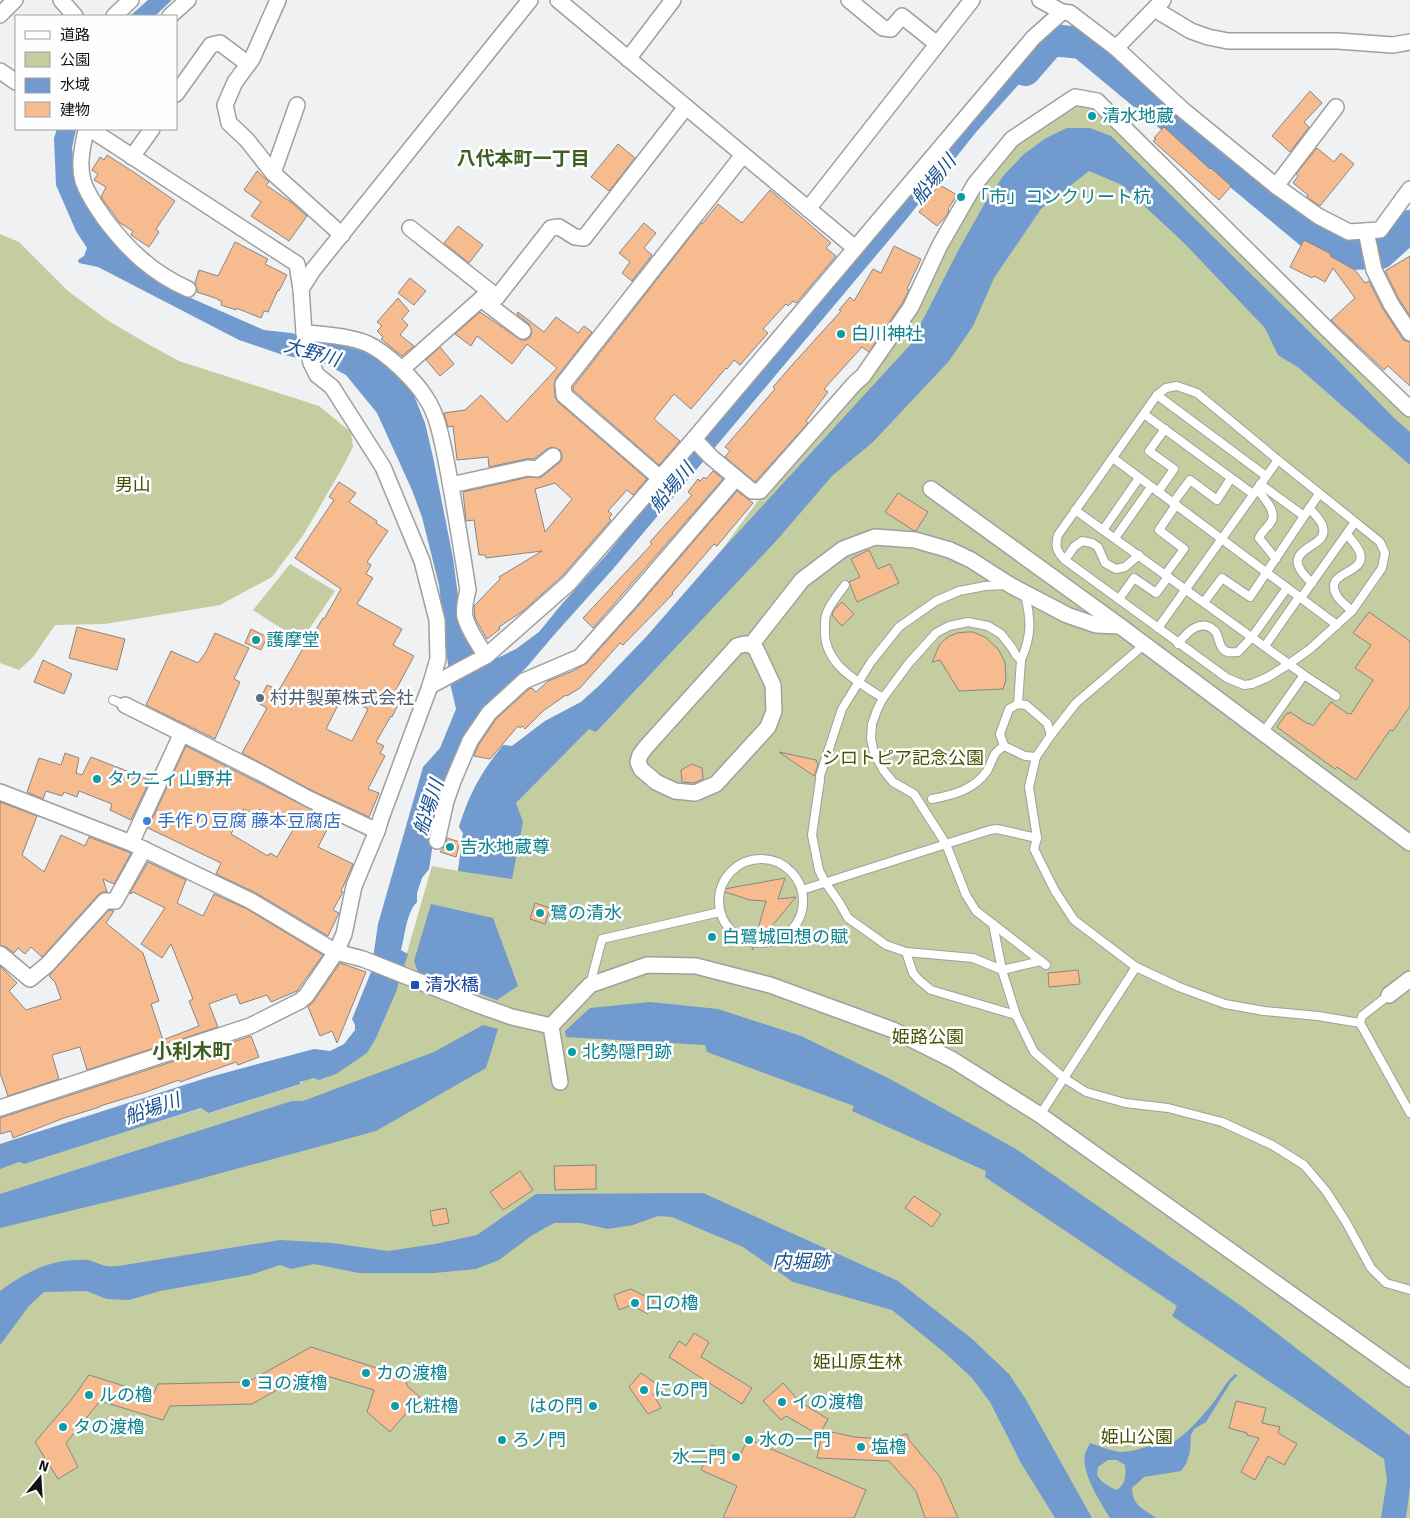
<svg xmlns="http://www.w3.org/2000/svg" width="1410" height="1518" font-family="Signika,'Noto Sans JP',sans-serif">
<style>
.green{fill:#c4cd9f}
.water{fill:#719ace;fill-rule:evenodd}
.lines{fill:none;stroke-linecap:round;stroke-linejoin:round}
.river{stroke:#719ace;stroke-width:32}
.building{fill:#f7bb90;stroke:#878685;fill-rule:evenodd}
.lane-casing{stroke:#9f9fa0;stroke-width:10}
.street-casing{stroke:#9f9fa0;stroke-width:18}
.lane{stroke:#fff;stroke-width:8}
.street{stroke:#fff;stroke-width:15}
.culture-dot{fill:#0f9aa8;stroke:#fefeff;stroke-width:2}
.service-dot{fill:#5c6f8a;stroke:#fefeff;stroke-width:2}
.shop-dot{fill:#3f7fe0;stroke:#fefeff;stroke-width:2}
.transit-dot{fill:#1a4fb4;stroke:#fefeff;stroke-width:2}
.labels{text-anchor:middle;stroke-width:5;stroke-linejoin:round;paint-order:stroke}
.culture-label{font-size:18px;fill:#0d838f;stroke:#fefeff;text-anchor:start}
.park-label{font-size:18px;fill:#485100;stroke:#fefeff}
.service-label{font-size:18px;fill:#4e5e75;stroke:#fefeff;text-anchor:start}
.shop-label{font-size:18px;fill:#366cbe;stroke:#fefeff;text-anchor:start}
.transit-label{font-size:18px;fill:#164399;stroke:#fefeff;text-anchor:start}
.neighbourhood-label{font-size:19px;font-weight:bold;fill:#3d6022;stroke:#fefeff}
.water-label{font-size:19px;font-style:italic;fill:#185090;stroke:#fefeff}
.quarter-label{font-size:20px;font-weight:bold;fill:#3d6022;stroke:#fefeff}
</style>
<rect width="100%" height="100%" fill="#f0f1f2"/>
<g class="green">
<path d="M1075,103L1100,106L1410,414V1518H0V1168L19,1161L23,1164L202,1108L210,1113L297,1085L312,1076L323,1079L367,1053L379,1031L399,983L404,963L432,866L458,871L463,833L459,827C470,792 481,773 503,745L512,746L545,721L581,702L601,684L647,636L721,551L757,502L798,455L924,288L987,175L1029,131Z"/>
<polygon points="0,234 19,242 68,291 107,320 146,343 179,361 319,406 351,432 353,447 341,470 304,534 272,577 220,605 105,624 55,625 33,657 19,670 0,663"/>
<polygon points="290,564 335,591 301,641 253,610"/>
</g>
<g class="water">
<polygon points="148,0 172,0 155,16 130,16"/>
<path d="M1067,27L1054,45L977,131L905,221L613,569L554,635L526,668L494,698L479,716L436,824L429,869L422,878L417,893V902C406,913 405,936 401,950L408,954L396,992L376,1038L367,1053L336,1074L319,1080L314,1078L300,1082V1084L209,1113L201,1108L24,1164L19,1162L0,1169V1144L206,1078L314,1049L330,1051L344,1044L355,1030V1025L352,1019L371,972L378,924L423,767L440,748L456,709L450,683L439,585L422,517L412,490L377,413L346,375L325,364L280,354L239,340L98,267L79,263L78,260L84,256L87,248L76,231L56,185L54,138L57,129H76L72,148L75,172L144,269L168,288L264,330L291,333L372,353L393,372L413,393L425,423L433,457L453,558L462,626L485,664L516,649L539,632L561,605L608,553L654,495L959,134L1043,39L1055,31Z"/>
<path d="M1067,128H1090L1111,136L1331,353L1393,417L1410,432V465L1299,368L1278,355L1265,328L1185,244L1122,185L1089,171L1041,209L994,278L973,326L949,361L873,442L832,476L777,540L596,732L589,729L516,803L523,822L512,879L458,871L463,833L459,827C470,792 481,773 503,745L512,746L545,721L581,702L601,684L647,636L721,551L910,345L959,249L986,201L1004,175L1024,154L1046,138Z"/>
<polygon points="431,904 493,918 518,986 497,1000 418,972 414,961"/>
<polygon points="650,1002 718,1009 801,1036 890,1079 1016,1149 1244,1308 1410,1436 1410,1487 1406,1518 1381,1518 1387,1480 1384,1459 1172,1316 1177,1306 985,1177 986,1171 852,1111 854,1106 707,1052 705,1045 566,1037 565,1031 590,1008"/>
<polygon points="483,1025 498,1029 486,1068 376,1131 181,1184 0,1228 0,1194 292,1101 303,1101 434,1052"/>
<path d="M703,1193L898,1281L971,1338L1009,1374L1025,1398L1092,1518H1055L1021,1463L990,1402L972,1378L945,1353L892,1310L793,1282L743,1247L672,1217L658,1216L633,1225L608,1229L580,1223H554L531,1236L499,1260L476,1269L434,1273H359L314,1264L291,1269L280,1265L250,1275L160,1291L129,1300L107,1299L86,1291L44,1292L29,1306L0,1345V1291C27,1271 53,1258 88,1260C94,1261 100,1265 106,1266C110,1267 115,1266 118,1266L280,1240L332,1243L388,1251L435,1244L477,1235L536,1194Z"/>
<path d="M1235,1374L1238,1375L1231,1382L1206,1422L1194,1429L1191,1435L1190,1452L1186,1464L1181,1471L1144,1477L1132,1488C1133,1507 1143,1508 1156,1518H1110C1101,1503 1081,1473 1085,1454C1086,1451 1088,1447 1090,1443C1100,1446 1110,1451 1121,1452C1140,1452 1158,1440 1175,1441C1188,1433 1207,1411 1216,1399C1222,1390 1227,1381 1235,1374ZM1108,1460H1117L1125,1465C1126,1475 1126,1485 1116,1490C1108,1486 1102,1483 1097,1475L1098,1467Z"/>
</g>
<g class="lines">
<polyline class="river" points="1025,70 1051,40 1082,43 1315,237 1347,254 1380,253 1410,226"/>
</g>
<g class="building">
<polygon points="1310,91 1322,103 1304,122 1309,127 1290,152 1272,136"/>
<polygon points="1164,127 1210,169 1211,168 1231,186 1219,200 1153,141 1156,139 1154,138"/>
<polygon points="618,144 635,158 609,191 591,177"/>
<polygon points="1317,148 1334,162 1341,153 1354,164 1320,206 1307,197 1308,195 1293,183 1298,176 1296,174"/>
<polygon points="107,155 135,173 175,201 156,229 159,232 149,247 131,235 133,231 120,223 101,197 106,187 94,180 98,174 92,170 100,157 104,160"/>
<polygon points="257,171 269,182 266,185 292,203 307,216 289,241 251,216 261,202 244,190"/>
<polygon points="940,185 957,195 948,209 949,210 947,215 937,226 919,212 930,199 928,198"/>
<polygon points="770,190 831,243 826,248 836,256 796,303 793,301 788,306 786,304 763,329 768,333 740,365 734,360 727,369 726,368 691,409 674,394 654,419 680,441 659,465 573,390 573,387 701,223 702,224 718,204 742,223"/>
<polygon points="644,223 656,233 644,248 652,255 632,281 622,273 630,262 619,253"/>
<polygon points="458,226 483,245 469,263 444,243"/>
<polygon points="1304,240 1331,254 1330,256 1355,270 1365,283 1369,281 1383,309 1402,338 1405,341 1410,342 1410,386 1388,366 1384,370 1331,320 1355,298 1333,268 1325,282 1314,276 1312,278 1290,267"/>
<polygon points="235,242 268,259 265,264 287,275 279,291 278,290 268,312 264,311 261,318 236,308 236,310 221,305 222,301 218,300 218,299 197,292 197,288 195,283 199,270 218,276"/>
<polygon points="894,246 921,259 907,289 909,290 903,302 869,352 862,347 824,389 828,392 806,421 808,423 755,482 725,457 730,451 725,447 775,389 773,387 793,364 841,311 839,310 850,297 854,301 873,269 881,273"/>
<polygon points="1410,256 1410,316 1399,299 1385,271"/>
<polygon points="410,278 426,291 414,305 398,293"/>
<polygon points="398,298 409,311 402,319 408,325 400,335 414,346 402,356 381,339 383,337 377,331 382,326 377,322"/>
<path d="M480,312L521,340H526L530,337L532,332L529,324L517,314L518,312L544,332L556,317L578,333L584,326L592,332L556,378L554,385L555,397L558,402L647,479L633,495L627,490L608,511L612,514L609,518L611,520L562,576L523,611L499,627L500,629L487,639L475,618L474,606L500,579L499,577L542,551L486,558L485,555H479L474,520L466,521L463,492L529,477L540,478L559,463L562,460V455L560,450L552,447L547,449L534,459H526L489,467L488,457L457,460L453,426L448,427L444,413L465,410L481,395L507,422L557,368L527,344L512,364L477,336L471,346L455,334ZM555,483L572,499L545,532L535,489Z"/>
<polygon points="440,347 454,364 440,376 426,360"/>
<polygon points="713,471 723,479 593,628 583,618 652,544 650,542 692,495 688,492 698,479 700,481 704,477 706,479"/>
<path d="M339,482L356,493L349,502L377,521L376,523L388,531L367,562L371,565L366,574L373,578L357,604L402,629L393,645L414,656L392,697L400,701L392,717L391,716L376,742L384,746L380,753L385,756L368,789L379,793L369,817L313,791L242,753L267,708L258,703L267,685L279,690L305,645L306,646L323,618L324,619L341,589L295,558L334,500L329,497ZM342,697L368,709L352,741L326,729Z"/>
<polygon points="737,491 753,503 717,546 714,544 672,593 673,594 623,645 620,643 580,688 567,696 566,695 543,711 525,729 522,726 520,728 518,726 490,759 474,756 478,746 496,719 529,689 532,688 536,692 548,681 573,671 587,663 639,605"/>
<polygon points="898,493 928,512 916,531 913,530 885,512"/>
<polygon points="869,550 878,569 890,564 899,583 857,602 849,582 860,577 851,559"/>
<polygon points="842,602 854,614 842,626 832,615 834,610"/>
<polygon points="1369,612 1410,641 1410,706 1393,731 1390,730 1356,780 1337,767 1335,769 1277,727 1287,713 1289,714 1290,712 1308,724 1309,723 1313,726 1331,702 1348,714 1349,713 1351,714 1373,680 1355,668 1371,645 1353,633"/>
<polygon points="77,627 125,639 117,670 69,658"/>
<polygon points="251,629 267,637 261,650 245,643"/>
<polygon points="966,632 973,632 985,637 998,649 1005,662 1006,680 1003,689 959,691 940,660 932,662 940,644 948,637 957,633"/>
<polygon points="215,633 249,648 234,679 240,682 215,739 146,705 171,651 198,663 206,652"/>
<polygon points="43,660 72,674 64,694 34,682"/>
<path d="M186,746L332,820L318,847L353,864L346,880L341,891L343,892L333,910L339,913L328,936L256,893L216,874L221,863L148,828ZM244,809L256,815L259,809L294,828L277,857L270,853L268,856L231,834Z"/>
<polygon points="779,752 816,760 818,765 814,776"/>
<polygon points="65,753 79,758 76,773 82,775 91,757 150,780 131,820 110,810 112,804 79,791 77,797 64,792 62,796 46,791 43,799 27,792 39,758 61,765"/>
<polygon points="692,764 702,768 703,779 694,783 682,782 681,770"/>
<polygon points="0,802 37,816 22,855 44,872 61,835 85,846 89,837 131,853 114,884 103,879 107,892 102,892 98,895 42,957 31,947 25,954 18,948 14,953 6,947 0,945"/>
<polygon points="447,838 460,842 456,857 440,852 446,844"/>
<polygon points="148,862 186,880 177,903 203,916 214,894 247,909 323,955 297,991 271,1002 267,995 240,1004 236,994 209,1004 218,1027 87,1070 80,1047 52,1055 59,1079 8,1096 0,1073 0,966 17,983 9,991 26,1010 61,999 55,982 49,976 109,910 114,911 106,923 143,953 159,1001 151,1004 163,1040 199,1026 189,1001 193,999 171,944 162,958 141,944 165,908 133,892 131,894 130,893"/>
<polygon points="785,878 778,899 796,897 752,950 766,901 750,900 719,890"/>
<polygon points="535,903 550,908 545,924 530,919"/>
<polygon points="340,963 366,972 337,1043 332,1031 320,1036 308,1007 314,1001"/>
<polygon points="1078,970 1080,984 1049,987 1048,973"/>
<polygon points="251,1036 259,1057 238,1065 236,1062 180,1082 179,1080 143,1093 100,1106 100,1107 64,1118 13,1138 11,1131 0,1134 0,1118 6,1116"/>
<polygon points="596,1165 596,1189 555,1190 554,1166"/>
<polygon points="520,1171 533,1190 503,1210 490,1192"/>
<polygon points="914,1196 941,1214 932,1227 905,1208"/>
<polygon points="446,1208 449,1223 433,1226 430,1211"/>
<polygon points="631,1289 654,1301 648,1314 631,1305 619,1310 614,1295"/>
<polygon points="694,1333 709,1342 701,1357 752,1388 742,1404 669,1357 679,1341 686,1346"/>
<polygon points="311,1347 386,1371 405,1370 407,1386 420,1397 390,1432 367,1412 374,1390 310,1371 252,1404 170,1406 163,1420 100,1401 66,1443 78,1467 58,1479 35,1442 72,1399 89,1375 153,1395 158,1384 248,1382"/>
<polygon points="641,1373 661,1387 653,1394 661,1408 648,1414 629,1387"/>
<polygon points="783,1383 800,1402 828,1419 819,1435 786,1416 781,1420 763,1401"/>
<polygon points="1236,1401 1266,1408 1262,1423 1280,1427 1278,1433 1297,1444 1284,1465 1268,1456 1255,1480 1241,1472 1259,1438 1247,1435 1247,1433 1229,1428"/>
<polygon points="823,1430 854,1437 884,1439 907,1434 909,1440 940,1477 958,1518 925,1518 916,1491 889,1461 817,1458"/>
<polygon points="748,1439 866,1490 854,1518 723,1518 737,1486 701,1470 712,1445 739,1457"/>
</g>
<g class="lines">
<defs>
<g id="lane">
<path d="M1177,386L1197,393L1278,460L1380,542L1385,553L1382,568L1352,611L1310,649L1289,664L1268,677L1252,684L1244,685L1227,678L1065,560C1056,551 1055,546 1058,535L1157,395L1166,388Z"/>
<polyline points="1157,395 1266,476"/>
<polyline points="1144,414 1253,494"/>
<polyline points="1113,458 1337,625"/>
<polyline points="1260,484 1304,516"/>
<path d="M1257,489C1263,497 1278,512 1271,522C1267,529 1263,529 1259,538L1276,559"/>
<polyline points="1158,492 1174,469 1149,451 1165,429"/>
<polyline points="1173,503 1190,480 1217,500 1231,478"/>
<path d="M1309,508C1314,514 1322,520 1323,528C1329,550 1272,547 1312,583"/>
<polyline points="1075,510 1304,675 1336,696"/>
<polyline points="1103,530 1139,478"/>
<path d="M1347,534C1351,540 1358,546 1360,553C1367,574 1324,571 1336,594C1339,601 1347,606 1352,611"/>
<polyline points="1115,538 1151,487"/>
<polyline points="1065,560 1074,547 1082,541 1092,543 1098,547 1105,563 1116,569 1125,567 1139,555"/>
<polyline points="1165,575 1184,549 1159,530 1176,505"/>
<path d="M845,585C839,594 829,604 826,615C825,618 825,623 825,627C822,663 856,681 883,698"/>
<polyline points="1301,598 1355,522"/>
<polyline points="1119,599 1134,578 1156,593 1168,577"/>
<polyline points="1204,602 1222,578 1250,597 1319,494"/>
<polyline points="1158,628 1278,460"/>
<polyline points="1145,644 1076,703 1051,735 1036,757 1029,787 1037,838 1034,849 1055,891 1074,920 1136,967 1179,987 1225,1004 1264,1011 1318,1016 1360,1023"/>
<path d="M1178,644C1186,633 1201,617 1215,631C1219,635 1218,644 1223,649C1227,654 1233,652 1238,652L1252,637L1287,588"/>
<polyline points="1265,646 1299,597"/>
<path d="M1021,660C1032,635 1031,620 1025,594"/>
<polyline points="113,700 118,702"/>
<polyline points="1018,704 1026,705 1047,723 1051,735"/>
<polyline points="1263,733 1304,675"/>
<polyline points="1004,746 1025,756 1036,757"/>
<polyline points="820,776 842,709 871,662 899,627 936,601 959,591 985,586 1005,585"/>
<polyline points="820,780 812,835 819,870 825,882 839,902 848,918 886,945 906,952 913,973 919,980 931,990 1016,1015"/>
<path d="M932,799C953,795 974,790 987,771C990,766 992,759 995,754C997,751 1001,748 1004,746L1000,734L1009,709L1018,704L1021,660L1016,655L1012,648L1001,634L988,626L968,622L949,626L936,633L909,663L883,698L877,710L872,724L871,739L874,753L884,771L893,782L914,794L946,844L966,895L976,911L1046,965"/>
<circle cx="761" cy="901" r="42"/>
<polyline points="802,890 990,830 997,829 1037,838"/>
<polyline points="993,924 1002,970 1016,1015 1034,1052 1064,1078 1086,1092 1125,1103 1168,1108 1222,1122 1272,1145 1304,1165 1326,1191 1346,1222 1371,1268 1386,1283 1410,1290"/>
<polyline points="906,952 973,958 1002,970 1041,961"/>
<polyline points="590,985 602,939 720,912"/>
<polyline points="1389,995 1362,1016 1360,1023 1410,1113"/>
<polyline points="1040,1115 1136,967"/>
</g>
<g id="street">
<polyline points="61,0 75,16"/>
<polyline points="278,0 252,59 235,82 225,105 229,123 247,140 273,173 342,235"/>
<polyline points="558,0 855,248"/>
<polyline points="849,0 883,28 891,29 902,16 937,44"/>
<polyline points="1040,0 1062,12 1070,13 1116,48 1163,0"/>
<polyline points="1156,8 1161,13 1191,31 1208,37 1228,41 1338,41 1393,45 1410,42"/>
<polyline points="0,15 15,0"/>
<polyline points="114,16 131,0"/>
<polyline points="170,16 188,0"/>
<polyline points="1116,48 1183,110 1276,186 1318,216 1349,232 1380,230 1410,189"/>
<polyline points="628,59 673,0"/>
<polyline points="0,71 16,82"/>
<polyline points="176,94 211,45 220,43 248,64"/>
<path d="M86,129C83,147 78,162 83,181C88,196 96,206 104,218C127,249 152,273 188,289"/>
<polyline points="132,157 152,129"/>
<polyline points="273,173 297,105"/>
<polyline points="1276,186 1336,107"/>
<polyline points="808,209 972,0"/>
<polyline points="410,228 497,297"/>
<polyline points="1366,231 1374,270 1391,304 1410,333"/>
<polyline points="301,289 313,270 530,0"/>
<polyline points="481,299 523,331"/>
<path d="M304,333C321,334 353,337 368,344C387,353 415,380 426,398C437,414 441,436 445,455C454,500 461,545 468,590C466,598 463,609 465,617C468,628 480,647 486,656"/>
<polyline points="402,369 481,299 497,297 551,228 559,227 575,237 584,238 686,107"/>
<polyline points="694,439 711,457 752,491 760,491 855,383 863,376 911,307 940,245 975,184 1012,139 1075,97 1097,101 1334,336 1410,409"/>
<polyline points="660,478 564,395 563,384 743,155"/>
<polyline points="451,485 528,468 537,469 553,456"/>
<polyline points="931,489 1120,626 1410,843"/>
<polyline points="751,645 756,649 773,685 774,711 768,727 716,784 695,793 675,791 656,782 641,769 638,762 640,755 646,747 737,646 745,644 751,645 802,580 843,549 875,537 915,540 950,550 971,560 1010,585 1067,615 1096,625 1120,626"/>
<polyline points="430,686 486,656 569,583 694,439 1033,38 1062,12"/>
<polyline points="125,705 259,772 309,799 377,831"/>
<polyline points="0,792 131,843 251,901 336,952 363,959 478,1005 512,1017 551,1026"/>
<polyline points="437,841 446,801 453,781 470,741 489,713 524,681 580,657 632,599 736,478"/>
<polyline points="131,843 182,733"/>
<polyline points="0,954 30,979 48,964 105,901 115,901 144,849"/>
<polyline points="1389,995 1410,979"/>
<polyline points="551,1026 590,985 647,965 696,966 770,985 893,1030 953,1060 1040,1115 1410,1379"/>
<polyline points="551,1026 560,1082"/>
<polyline points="0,1108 250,1026 300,1001 306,996 336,952 344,934 354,886 377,831 381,818 430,686 438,659 437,620 422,561 383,467 332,387 317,375 311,363 304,333 301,289 297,264 90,129"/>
</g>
</defs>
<use href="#lane" class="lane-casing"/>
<use href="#street" class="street-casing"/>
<use href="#lane" class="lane"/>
<use href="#street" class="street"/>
</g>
<g class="culture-dot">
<circle cx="1092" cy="116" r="5"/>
<circle cx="961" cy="197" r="5"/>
<circle cx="841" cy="334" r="5"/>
<circle cx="256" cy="640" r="5"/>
<circle cx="97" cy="779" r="5"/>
<circle cx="450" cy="847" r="5"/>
<circle cx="540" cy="913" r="5"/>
<circle cx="712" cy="937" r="5"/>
<circle cx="572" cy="1052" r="5"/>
<circle cx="635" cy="1303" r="5"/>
<circle cx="366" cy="1373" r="5"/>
<circle cx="246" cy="1383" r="5"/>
<circle cx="644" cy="1390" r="5"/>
<circle cx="89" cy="1395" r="5"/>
<circle cx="782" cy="1402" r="5"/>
<circle cx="395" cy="1406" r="5"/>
<circle cx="593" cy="1406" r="5"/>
<circle cx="63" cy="1427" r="5"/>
<circle cx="502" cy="1440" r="5"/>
<circle cx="749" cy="1440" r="5"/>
<circle cx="861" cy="1447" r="5"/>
<circle cx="736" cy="1457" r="5"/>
</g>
<circle class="service-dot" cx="260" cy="698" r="5"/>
<circle class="shop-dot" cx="147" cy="821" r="5"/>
<rect class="transit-dot" x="410" y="980" width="10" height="10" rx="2.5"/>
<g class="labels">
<g class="culture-label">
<text x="1102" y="122">清水地蔵</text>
<text x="971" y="203">「市」コンクリート杭</text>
<text x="851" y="340">白川神社</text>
<text x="266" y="646">護摩堂</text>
<text x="107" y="785">タウニィ山野井</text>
<text x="460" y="853">吉水地蔵尊</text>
<text x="550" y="919">鷺の清水</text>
<text x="722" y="943">白鷺城回想の賦</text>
<text x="582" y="1058">北勢隠門跡</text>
<text x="645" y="1309">口の櫓</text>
<text x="376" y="1379">カの渡櫓</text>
<text x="256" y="1389">ヨの渡櫓</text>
<text x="654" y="1396">にの門</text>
<text x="99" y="1401">ルの櫓</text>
<text x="792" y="1408">イの渡櫓</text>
<text x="405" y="1412">化粧櫓</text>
<text x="583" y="1412" text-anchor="end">はの門</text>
<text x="73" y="1433">タの渡櫓</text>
<text x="512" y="1446">ろノ門</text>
<text x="759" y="1446">水の一門</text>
<text x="871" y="1453">塩櫓</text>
<text x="726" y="1463" text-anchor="end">水二門</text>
</g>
<g class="park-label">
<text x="133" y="491">男山</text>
<text x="903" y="764">シロトピア記念公園</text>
<text x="928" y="1043">姫路公園</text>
<text x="858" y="1368">姫山原生林</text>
<text x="1137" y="1443">姫山公園</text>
</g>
<g class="service-label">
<text x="270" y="704">村井製菓株式会社</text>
</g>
<g class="shop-label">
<text x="157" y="827">手作り豆腐 藤本豆腐店</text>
</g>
<g class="transit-label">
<text x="425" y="991">清水橋</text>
</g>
<g class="neighbourhood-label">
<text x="523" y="165">八代本町一丁目</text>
</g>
<g class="water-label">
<text transform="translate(933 179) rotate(-50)" y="7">船場川</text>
<text transform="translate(312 352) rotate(16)" y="7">大野川</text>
<text transform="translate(671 487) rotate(-50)" y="7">船場川</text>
<text transform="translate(428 807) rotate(-72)" y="7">船場川</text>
<text transform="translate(152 1108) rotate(-19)" y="7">船場川</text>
<text x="801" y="1268">内堀跡</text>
</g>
<g class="quarter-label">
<text x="192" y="1058">小利木町</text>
</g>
</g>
<rect x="15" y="15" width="162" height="115" fill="#fefeff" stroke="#a0a0a0"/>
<rect x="25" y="31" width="25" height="8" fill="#ffffff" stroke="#a0a0a0"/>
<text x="60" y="40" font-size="15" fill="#121212">道路</text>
<rect x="25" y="52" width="25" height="15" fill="#c4cd9f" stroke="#a0a0a0"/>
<text x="60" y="65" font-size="15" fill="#121212">公園</text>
<rect x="25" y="78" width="25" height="15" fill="#719ace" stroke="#a0a0a0"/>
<text x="60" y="90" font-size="15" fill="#121212">水域</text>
<rect x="25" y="102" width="25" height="15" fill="#f7bb90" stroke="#a0a0a0"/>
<text x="60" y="115" font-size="15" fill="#121212">建物</text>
<g transform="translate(40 1478) rotate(18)" stroke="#fefeff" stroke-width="4" paint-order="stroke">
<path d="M0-4L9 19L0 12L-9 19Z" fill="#121212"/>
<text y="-8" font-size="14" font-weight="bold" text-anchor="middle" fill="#121212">N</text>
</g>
</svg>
